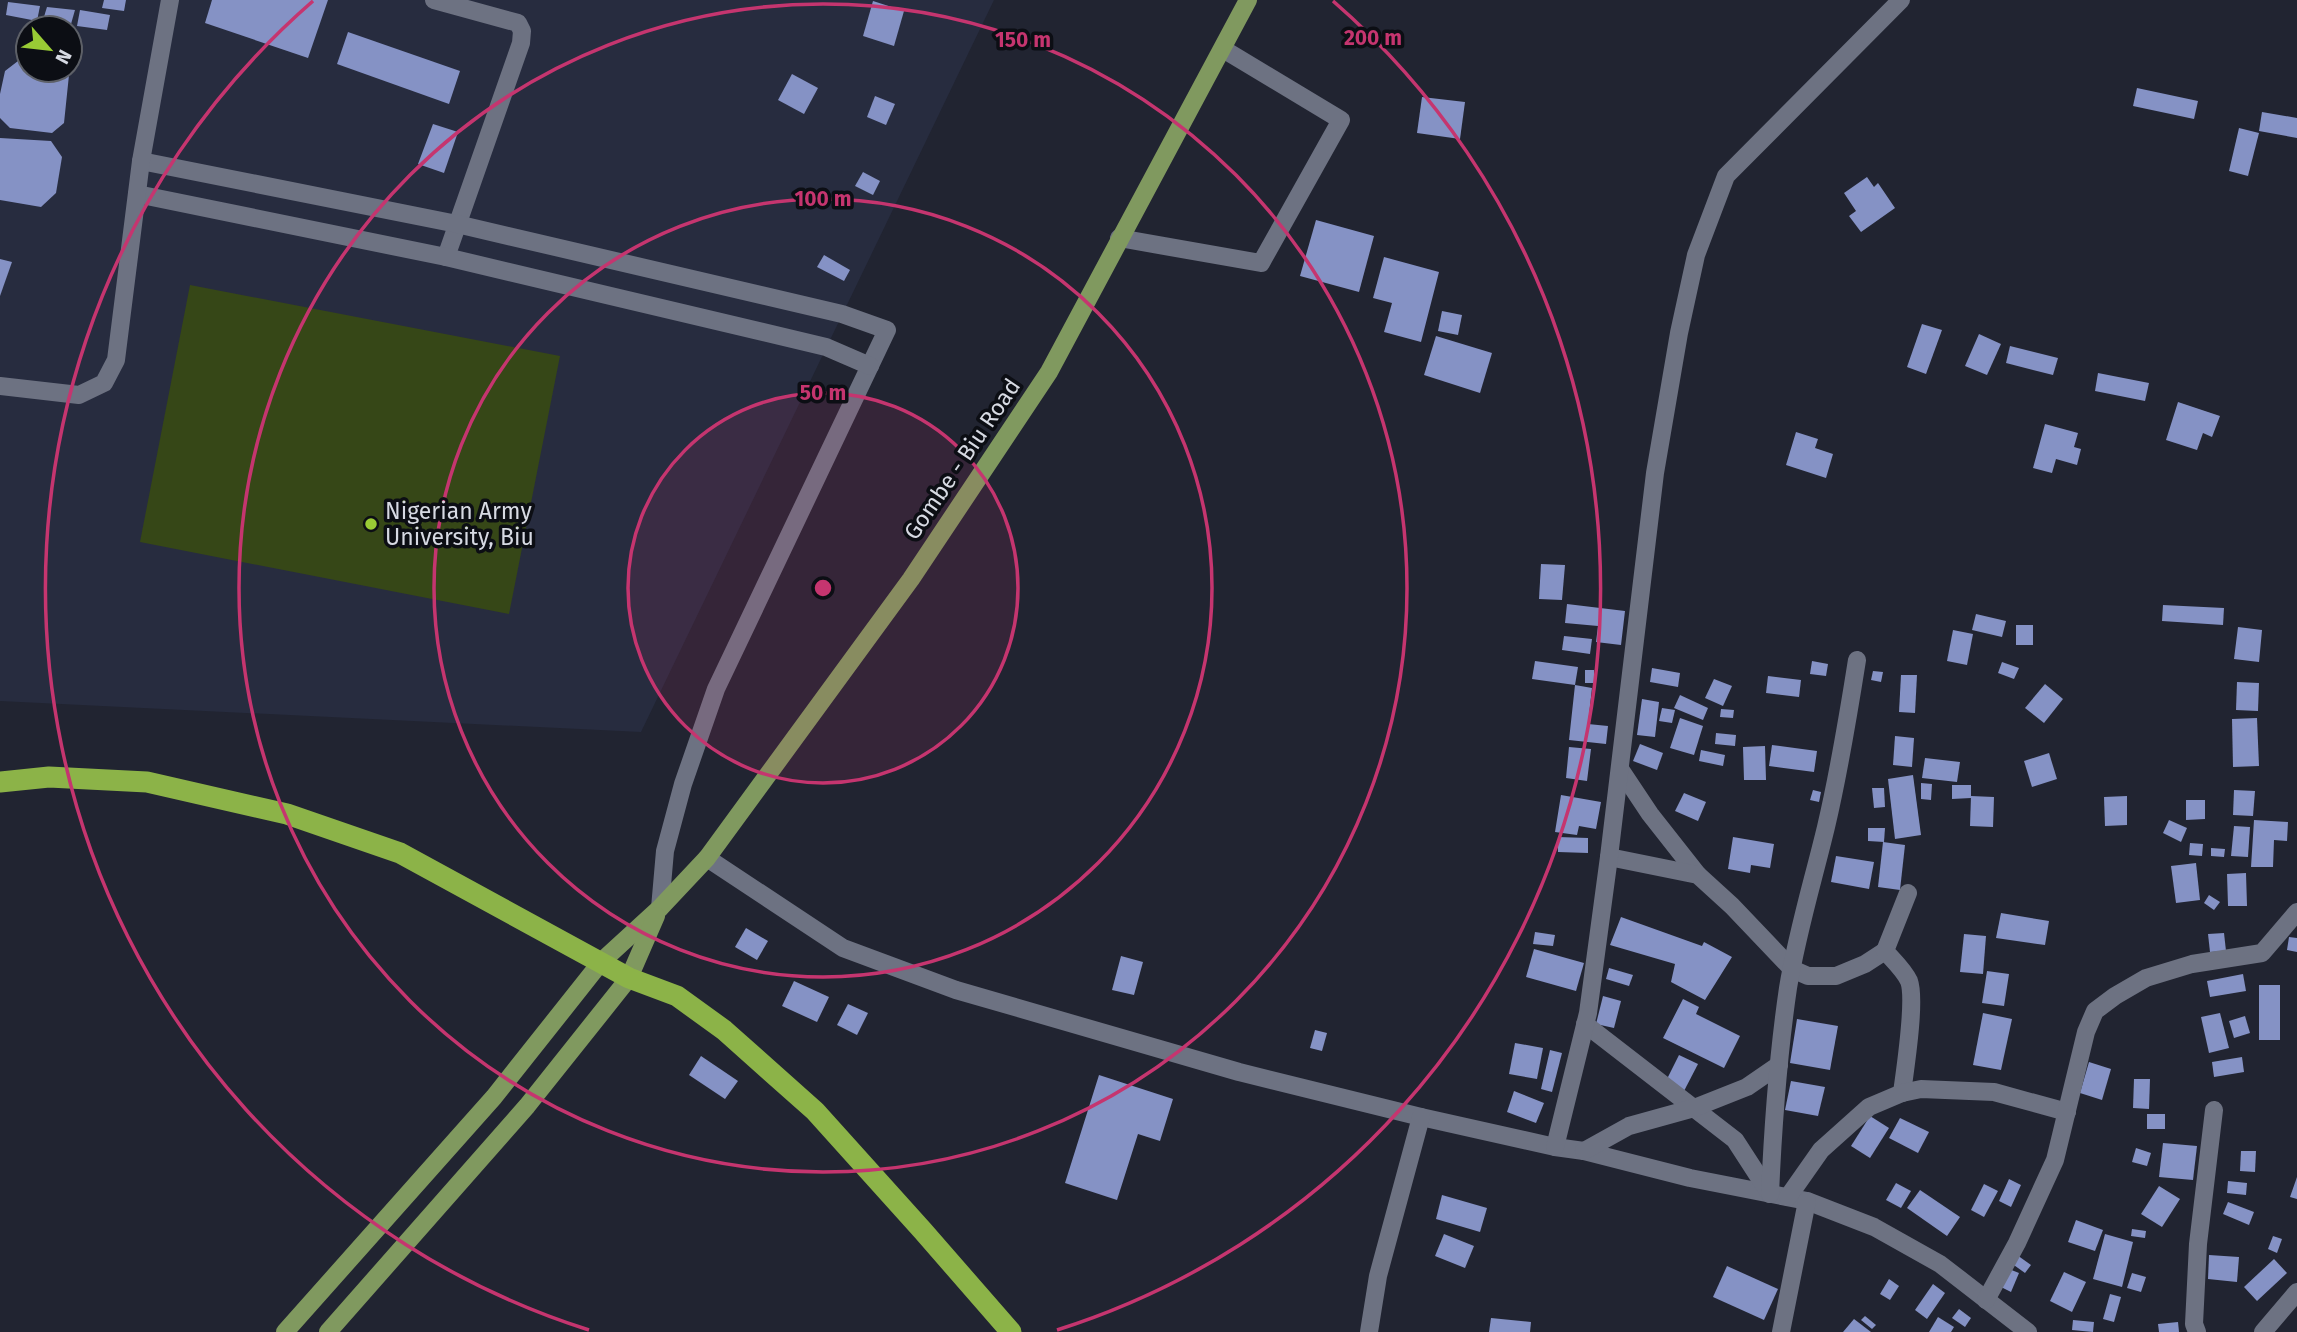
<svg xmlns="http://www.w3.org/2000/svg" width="2297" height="1332" font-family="'Fira Sans',sans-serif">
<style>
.built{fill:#272c3f;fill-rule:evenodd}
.green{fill:#364717}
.building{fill:#8592c5}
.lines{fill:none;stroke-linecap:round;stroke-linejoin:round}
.minor{stroke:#6d7282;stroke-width:18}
.major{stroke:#80995f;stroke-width:18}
.highway{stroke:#8cb348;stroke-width:21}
.ring{fill:none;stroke:#c5356f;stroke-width:3.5}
.poi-dot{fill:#99cb35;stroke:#0c0e14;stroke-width:2.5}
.labels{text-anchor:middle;stroke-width:7;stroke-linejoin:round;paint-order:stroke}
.street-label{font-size:23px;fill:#d7dae3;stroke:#0c0e14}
.poi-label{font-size:23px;fill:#d7dae3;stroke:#0c0e14;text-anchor:start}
.centre{fill:#c5356f;stroke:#0c0e14;stroke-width:3.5}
.ring-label{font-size:21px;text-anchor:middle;font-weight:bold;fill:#c5356f;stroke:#0c0e14;stroke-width:7;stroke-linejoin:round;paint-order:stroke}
</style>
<rect width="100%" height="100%" fill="#212431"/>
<path class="built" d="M0,0H994L641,732L0,701ZM28,28H70V70H28Z"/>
<polygon class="green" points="190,285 560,356 509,614 140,542"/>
<g class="building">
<polygon points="104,0 126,0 124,11 102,8"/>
<polygon points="212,0 328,0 308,58 205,23"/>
<polygon points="873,1 904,11 894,46 863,36"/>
<polygon points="8,2 40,6 37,21 6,15"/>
<polygon points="47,7 75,10 71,24 43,20"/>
<polygon points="80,10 110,15 107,30 77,26"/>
<polygon points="348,32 460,71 449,104 337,64"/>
<polygon points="18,61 28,61 28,70 66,70 69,75 64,123 52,133 10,128 0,118 0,94 5,71"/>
<polygon points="792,74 818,88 804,114 778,100"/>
<polygon points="2137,88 2198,101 2194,119 2133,106"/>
<polygon points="875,96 895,104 886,125 867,117"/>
<polygon points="1422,97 1465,102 1460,139 1417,133"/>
<polygon points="2262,112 2297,118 2297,138 2259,131"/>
<polygon points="433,124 458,132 444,173 418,164"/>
<polygon points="2239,128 2259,133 2248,176 2229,171"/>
<polygon points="0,138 51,141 62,157 56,193 41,207 0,200"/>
<polygon points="863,172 880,181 873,195 855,186"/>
<polygon points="1867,177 1874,187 1878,183 1895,208 1861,232 1849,216 1856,211 1844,193"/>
<polygon points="1316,220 1374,236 1359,292 1300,276"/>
<polygon points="824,255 850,270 844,281 817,267"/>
<polygon points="1384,257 1439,272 1421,342 1384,332 1392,303 1373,298"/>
<polygon points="0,259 12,262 0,296"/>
<polygon points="1442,311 1462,315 1458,335 1438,331"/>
<polygon points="1922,324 1942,330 1926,374 1907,367"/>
<polygon points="1979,334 2001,344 1987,375 1965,366"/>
<polygon points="1436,336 1492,353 1480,393 1424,375"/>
<polygon points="2010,346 2058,358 2053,375 2006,363"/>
<polygon points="2098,373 2149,383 2145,401 2095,391"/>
<polygon points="2178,402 2220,416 2212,437 2203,433 2197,450 2166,440"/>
<polygon points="2045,424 2078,433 2074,447 2081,449 2077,465 2056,459 2052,473 2033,468"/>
<polygon points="1796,432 1818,439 1815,448 1833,454 1826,478 1786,465"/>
<polygon points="1541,564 1565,565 1562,600 1539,599"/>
<polygon points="1567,604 1625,611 1621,645 1596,642 1598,626 1565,623"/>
<polygon points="2163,605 2224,608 2223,625 2162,621"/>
<polygon points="1976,614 2006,621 2002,637 1972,630"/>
<rect x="2016" y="625" width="17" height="20"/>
<polygon points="2238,627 2262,630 2259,662 2234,659"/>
<polygon points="1953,630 1973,634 1967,665 1947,661"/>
<polygon points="1564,636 1592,639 1590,654 1562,650"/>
<polygon points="1535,661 1578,667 1575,685 1532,679"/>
<polygon points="1812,661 1828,664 1826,676 1810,674"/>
<polygon points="2002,662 2019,668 2014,679 1998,673"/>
<polygon points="1652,668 1680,673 1678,687 1650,682"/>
<rect x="1585" y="670" width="9" height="13"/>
<polygon points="1873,671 1883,672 1881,682 1871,680"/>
<polygon points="1901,675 1917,675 1915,713 1899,712"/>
<polygon points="1768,676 1801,680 1799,697 1766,693"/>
<polygon points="1714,679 1732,686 1723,706 1705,698"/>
<polygon points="2237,682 2259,683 2258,711 2236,710"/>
<polygon points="2045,684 2063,699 2044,723 2025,708"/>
<polygon points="1575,685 1592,688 1588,724 1608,726 1606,744 1569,740"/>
<polygon points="1680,695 1708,708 1703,720 1674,708"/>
<polygon points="1642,699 1659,702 1655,737 1637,735"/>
<polygon points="1662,708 1675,710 1672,723 1659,721"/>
<polygon points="1721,709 1734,710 1733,718 1720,717"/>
<polygon points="1680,718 1703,726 1694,755 1670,748"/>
<polygon points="2257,718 2259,766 2233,767 2232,719"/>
<polygon points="1716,733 1736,735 1735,746 1715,744"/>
<polygon points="1895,736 1914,738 1912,767 1893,765"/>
<polygon points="1640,744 1663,753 1657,770 1633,761"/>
<polygon points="1772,745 1817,751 1814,772 1769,766"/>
<polygon points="1765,746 1766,780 1744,780 1743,747"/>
<polygon points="1569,747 1591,749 1587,781 1566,778"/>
<polygon points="1701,750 1725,755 1723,766 1699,761"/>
<polygon points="2049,753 2057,779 2032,787 2024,761"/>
<polygon points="1925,758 1960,762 1957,782 1922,778"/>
<polygon points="1913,775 1921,835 1895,839 1888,779"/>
<polygon points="1921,783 1932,784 1931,800 1921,799"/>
<polygon points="1952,785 1971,785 1971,798 1952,799"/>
<polygon points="1872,788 1884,788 1885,807 1874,808"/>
<polygon points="1813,790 1821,792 1819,802 1810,800"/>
<polygon points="2234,790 2255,791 2253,816 2233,815"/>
<polygon points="1684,793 1706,802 1698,821 1675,811"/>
<polygon points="1561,795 1601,802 1596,829 1579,826 1577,835 1555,832"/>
<polygon points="1971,796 1994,797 1993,827 1970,826"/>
<polygon points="2127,796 2127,825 2105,826 2104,797"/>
<polygon points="2186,800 2205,800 2205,819 2186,820"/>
<polygon points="2169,820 2187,828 2181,842 2163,833"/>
<polygon points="2254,820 2288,822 2287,841 2274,840 2273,867 2251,867"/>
<polygon points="2234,826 2250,827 2248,857 2231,856"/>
<polygon points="1868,828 1885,828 1884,842 1868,841"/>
<polygon points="1558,837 1588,838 1588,853 1558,852"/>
<polygon points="1733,837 1774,844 1770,868 1751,865 1750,873 1728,869"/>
<polygon points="1883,842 1905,845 1900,890 1878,887"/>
<polygon points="2190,843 2203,844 2202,856 2189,855"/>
<polygon points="2211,848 2225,849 2224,857 2211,856"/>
<polygon points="1836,856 1874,862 1869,889 1831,882"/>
<polygon points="2196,863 2200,900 2176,903 2171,866"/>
<polygon points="2246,873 2247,906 2228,906 2227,874"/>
<polygon points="2209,895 2220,902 2214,910 2204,903"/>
<polygon points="2001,913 2049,921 2045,945 1996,938"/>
<polygon points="1621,917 1702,946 1704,942 1732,957 1705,1000 1671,982 1675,964 1610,945"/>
<polygon points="746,928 768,941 757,960 735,947"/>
<polygon points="1535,932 1555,935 1553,946 1533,944"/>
<polygon points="2224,933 2226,951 2210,952 2208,934"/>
<polygon points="1964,934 1986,936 1983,974 1960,972"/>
<polygon points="2289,937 2297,938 2297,952 2287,950"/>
<polygon points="1534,949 1584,963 1576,991 1526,977"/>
<polygon points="1121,956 1143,962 1134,995 1112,990"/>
<polygon points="1609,968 1633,975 1629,986 1606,979"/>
<polygon points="1987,971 2009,974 2004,1006 1982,1003"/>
<polygon points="2243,974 2246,991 2210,997 2207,981"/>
<polygon points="794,981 829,997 817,1022 782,1006"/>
<rect x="2259" y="985" width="21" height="55"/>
<polygon points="1603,996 1621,1001 1614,1028 1596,1024"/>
<polygon points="1683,999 1699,1007 1696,1014 1740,1036 1724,1068 1663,1038"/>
<polygon points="848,1004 868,1013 857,1035 837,1025"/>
<polygon points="1983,1013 2012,1019 2001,1070 1973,1065"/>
<polygon points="2220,1013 2229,1048 2209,1053 2201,1017"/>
<polygon points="2245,1016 2250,1033 2234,1038 2229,1021"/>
<polygon points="1797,1019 1838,1026 1830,1070 1790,1063"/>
<polygon points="1315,1030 1327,1033 1322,1051 1310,1048"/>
<polygon points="1515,1043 1543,1048 1537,1079 1509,1074"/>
<polygon points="1550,1050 1562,1053 1552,1092 1541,1089"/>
<polygon points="1679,1055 1698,1064 1684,1091 1666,1081"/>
<polygon points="701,1056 738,1081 725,1099 689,1075"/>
<polygon points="2242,1057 2244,1072 2214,1077 2212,1062"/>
<polygon points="2089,1062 2111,1069 2102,1100 2080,1093"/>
<polygon points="1099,1075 1173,1099 1160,1141 1138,1134 1117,1200 1065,1183"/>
<polygon points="2134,1079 2150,1079 2149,1109 2133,1108"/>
<polygon points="1791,1081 1825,1087 1818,1116 1785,1110"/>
<polygon points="1514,1091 1544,1103 1536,1123 1507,1112"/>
<rect x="2147" y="1114" width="18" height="15"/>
<polygon points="1870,1116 1889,1128 1870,1158 1851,1146"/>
<polygon points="1900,1118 1929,1132 1918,1153 1889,1138"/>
<polygon points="2163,1143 2197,1146 2193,1180 2159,1177"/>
<polygon points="2136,1148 2151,1153 2147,1166 2132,1162"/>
<polygon points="2241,1151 2256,1151 2255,1172 2240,1171"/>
<polygon points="2297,1177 2297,1199 2290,1197"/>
<polygon points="2009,1179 2021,1185 2011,1207 1999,1201"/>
<polygon points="2228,1181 2247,1183 2246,1195 2227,1193"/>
<polygon points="1896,1183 1911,1191 1901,1208 1886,1200"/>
<polygon points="1984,1184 1998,1191 1984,1217 1971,1210"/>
<polygon points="2159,1186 2180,1199 2162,1227 2141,1214"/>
<polygon points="1920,1190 1960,1217 1947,1236 1907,1208"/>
<polygon points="1442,1195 1487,1208 1480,1232 1436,1219"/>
<polygon points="2228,1202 2254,1212 2249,1225 2223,1214"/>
<polygon points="2076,1220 2103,1230 2095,1251 2068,1242"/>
<polygon points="2132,1229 2146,1231 2145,1238 2131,1236"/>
<polygon points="1444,1234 1474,1246 1465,1268 1435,1256"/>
<polygon points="2105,1234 2133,1242 2122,1287 2093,1279"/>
<polygon points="2273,1236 2282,1239 2277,1253 2268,1249"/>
<polygon points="2017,1255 2031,1265 2025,1273 2011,1263"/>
<polygon points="2209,1255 2239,1257 2237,1282 2208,1279"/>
<polygon points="2274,1259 2287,1273 2257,1301 2244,1287"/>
<polygon points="1727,1266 1778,1289 1764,1320 1713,1297"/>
<polygon points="2009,1269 2019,1273 2011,1292 2001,1287"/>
<polygon points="2064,1272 2086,1282 2072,1312 2050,1301"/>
<polygon points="2132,1273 2146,1277 2141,1292 2127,1288"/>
<polygon points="1889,1279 1899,1286 1890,1300 1880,1294"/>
<polygon points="1933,1284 1945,1293 1927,1319 1915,1310"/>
<polygon points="2110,1294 2121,1297 2114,1322 2103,1319"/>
<polygon points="1959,1309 1971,1318 1965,1327 1952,1318"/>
<polygon points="1865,1316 1876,1325 1872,1329 1861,1320"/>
<polygon points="1938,1317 1954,1327 1951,1332 1929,1332"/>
<polygon points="1491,1318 1531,1322 1530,1332 1489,1332"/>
<polygon points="1854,1319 1871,1332 1843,1332"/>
<polygon points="2073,1320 2094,1322 2093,1332 2072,1330"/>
<polygon points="2178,1322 2179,1332 2159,1332 2158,1324"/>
</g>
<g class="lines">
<g class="minor">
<polyline points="434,0 518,23 522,31 521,43 446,257"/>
<polyline points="141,161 457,224 842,314 887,330 716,689 683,784 665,851 660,908"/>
<polyline points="137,194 446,257 826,347 870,366"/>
<polyline points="1119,238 1261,263 1341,120 1223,49"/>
<polyline points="0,386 79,395 104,383 116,360 141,161 170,0"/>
<polyline points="1620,769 1650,814 1698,875"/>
<polyline points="1609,857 1698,875 1732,906 1792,969 1808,976 1836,976 1865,964 1885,951"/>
<polyline points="707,858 843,948 956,990 1239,1072 1421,1117 1555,1147 1584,1151 1690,1178 1807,1201 1874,1227 1940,1264 2028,1332"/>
<polyline points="1585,1024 1735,1140 1770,1194"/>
<path d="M1902,1093C1905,1070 1916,1000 1909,981C1904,970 1893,960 1885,951L1908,893"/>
<polyline points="1555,1147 1588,1013 1609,857 1655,473 1679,333 1696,255 1726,176 1901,0"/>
<polyline points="1584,1151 1629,1126 1694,1108 1747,1087 1779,1065"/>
<path d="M1770,1194C1773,1125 1778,1056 1788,988C1797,933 1813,881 1826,827C1839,772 1848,717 1857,660"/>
<polyline points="1788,1197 1821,1150 1869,1107 1902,1093 1921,1089 1994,1092 2067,1112"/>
<polyline points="1986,1300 2017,1243 2055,1160 2086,1032 2095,1011 2115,996 2146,978 2192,964 2262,953 2297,912"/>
<polyline points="1369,1332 1378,1276 1421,1117"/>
<polyline points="1781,1332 1807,1201"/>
<polyline points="2197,1332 2194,1324 2198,1244 2214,1110"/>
<polyline points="2263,1332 2297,1292"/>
</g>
<g class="major">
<polyline points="285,1332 494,1097 601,962 660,908 707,858 911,579 1049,372 1248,0"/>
<polyline points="328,1332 527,1106 629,978 656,916"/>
</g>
<polyline class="highway" points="0,782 49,777 147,782 287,814 400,853 629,978 677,996 724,1030 815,1111 923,1231 1011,1332"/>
</g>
<circle cx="823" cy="588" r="195" fill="#c5356f" fill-opacity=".12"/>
<g class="ring">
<circle cx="823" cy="588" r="195"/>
<circle cx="823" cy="588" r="389"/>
<circle cx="823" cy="588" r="584"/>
<path d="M589 1330A778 778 0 0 1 313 1M1333 1A778 778 0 0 1 1057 1330"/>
</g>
<circle class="poi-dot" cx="371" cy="524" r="7"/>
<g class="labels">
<g class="street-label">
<text transform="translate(962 459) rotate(-56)" y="8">Gombe - Biu Road</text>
</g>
<g class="poi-label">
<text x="385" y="519">Nigerian Army<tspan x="385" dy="26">University, Biu</tspan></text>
</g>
</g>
<circle cx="823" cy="588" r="10" class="centre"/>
<g class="ring-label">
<text x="1373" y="45">200 m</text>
<text x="1023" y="47">150 m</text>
<text x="823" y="206">100 m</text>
<text x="823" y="400">50 m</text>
</g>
<g transform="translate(49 49) rotate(118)"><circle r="33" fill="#0c0e14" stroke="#5d6067" stroke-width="2"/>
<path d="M0-5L12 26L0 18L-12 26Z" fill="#99cb35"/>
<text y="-10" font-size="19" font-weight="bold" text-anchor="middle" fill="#d7dae3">N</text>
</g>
</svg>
